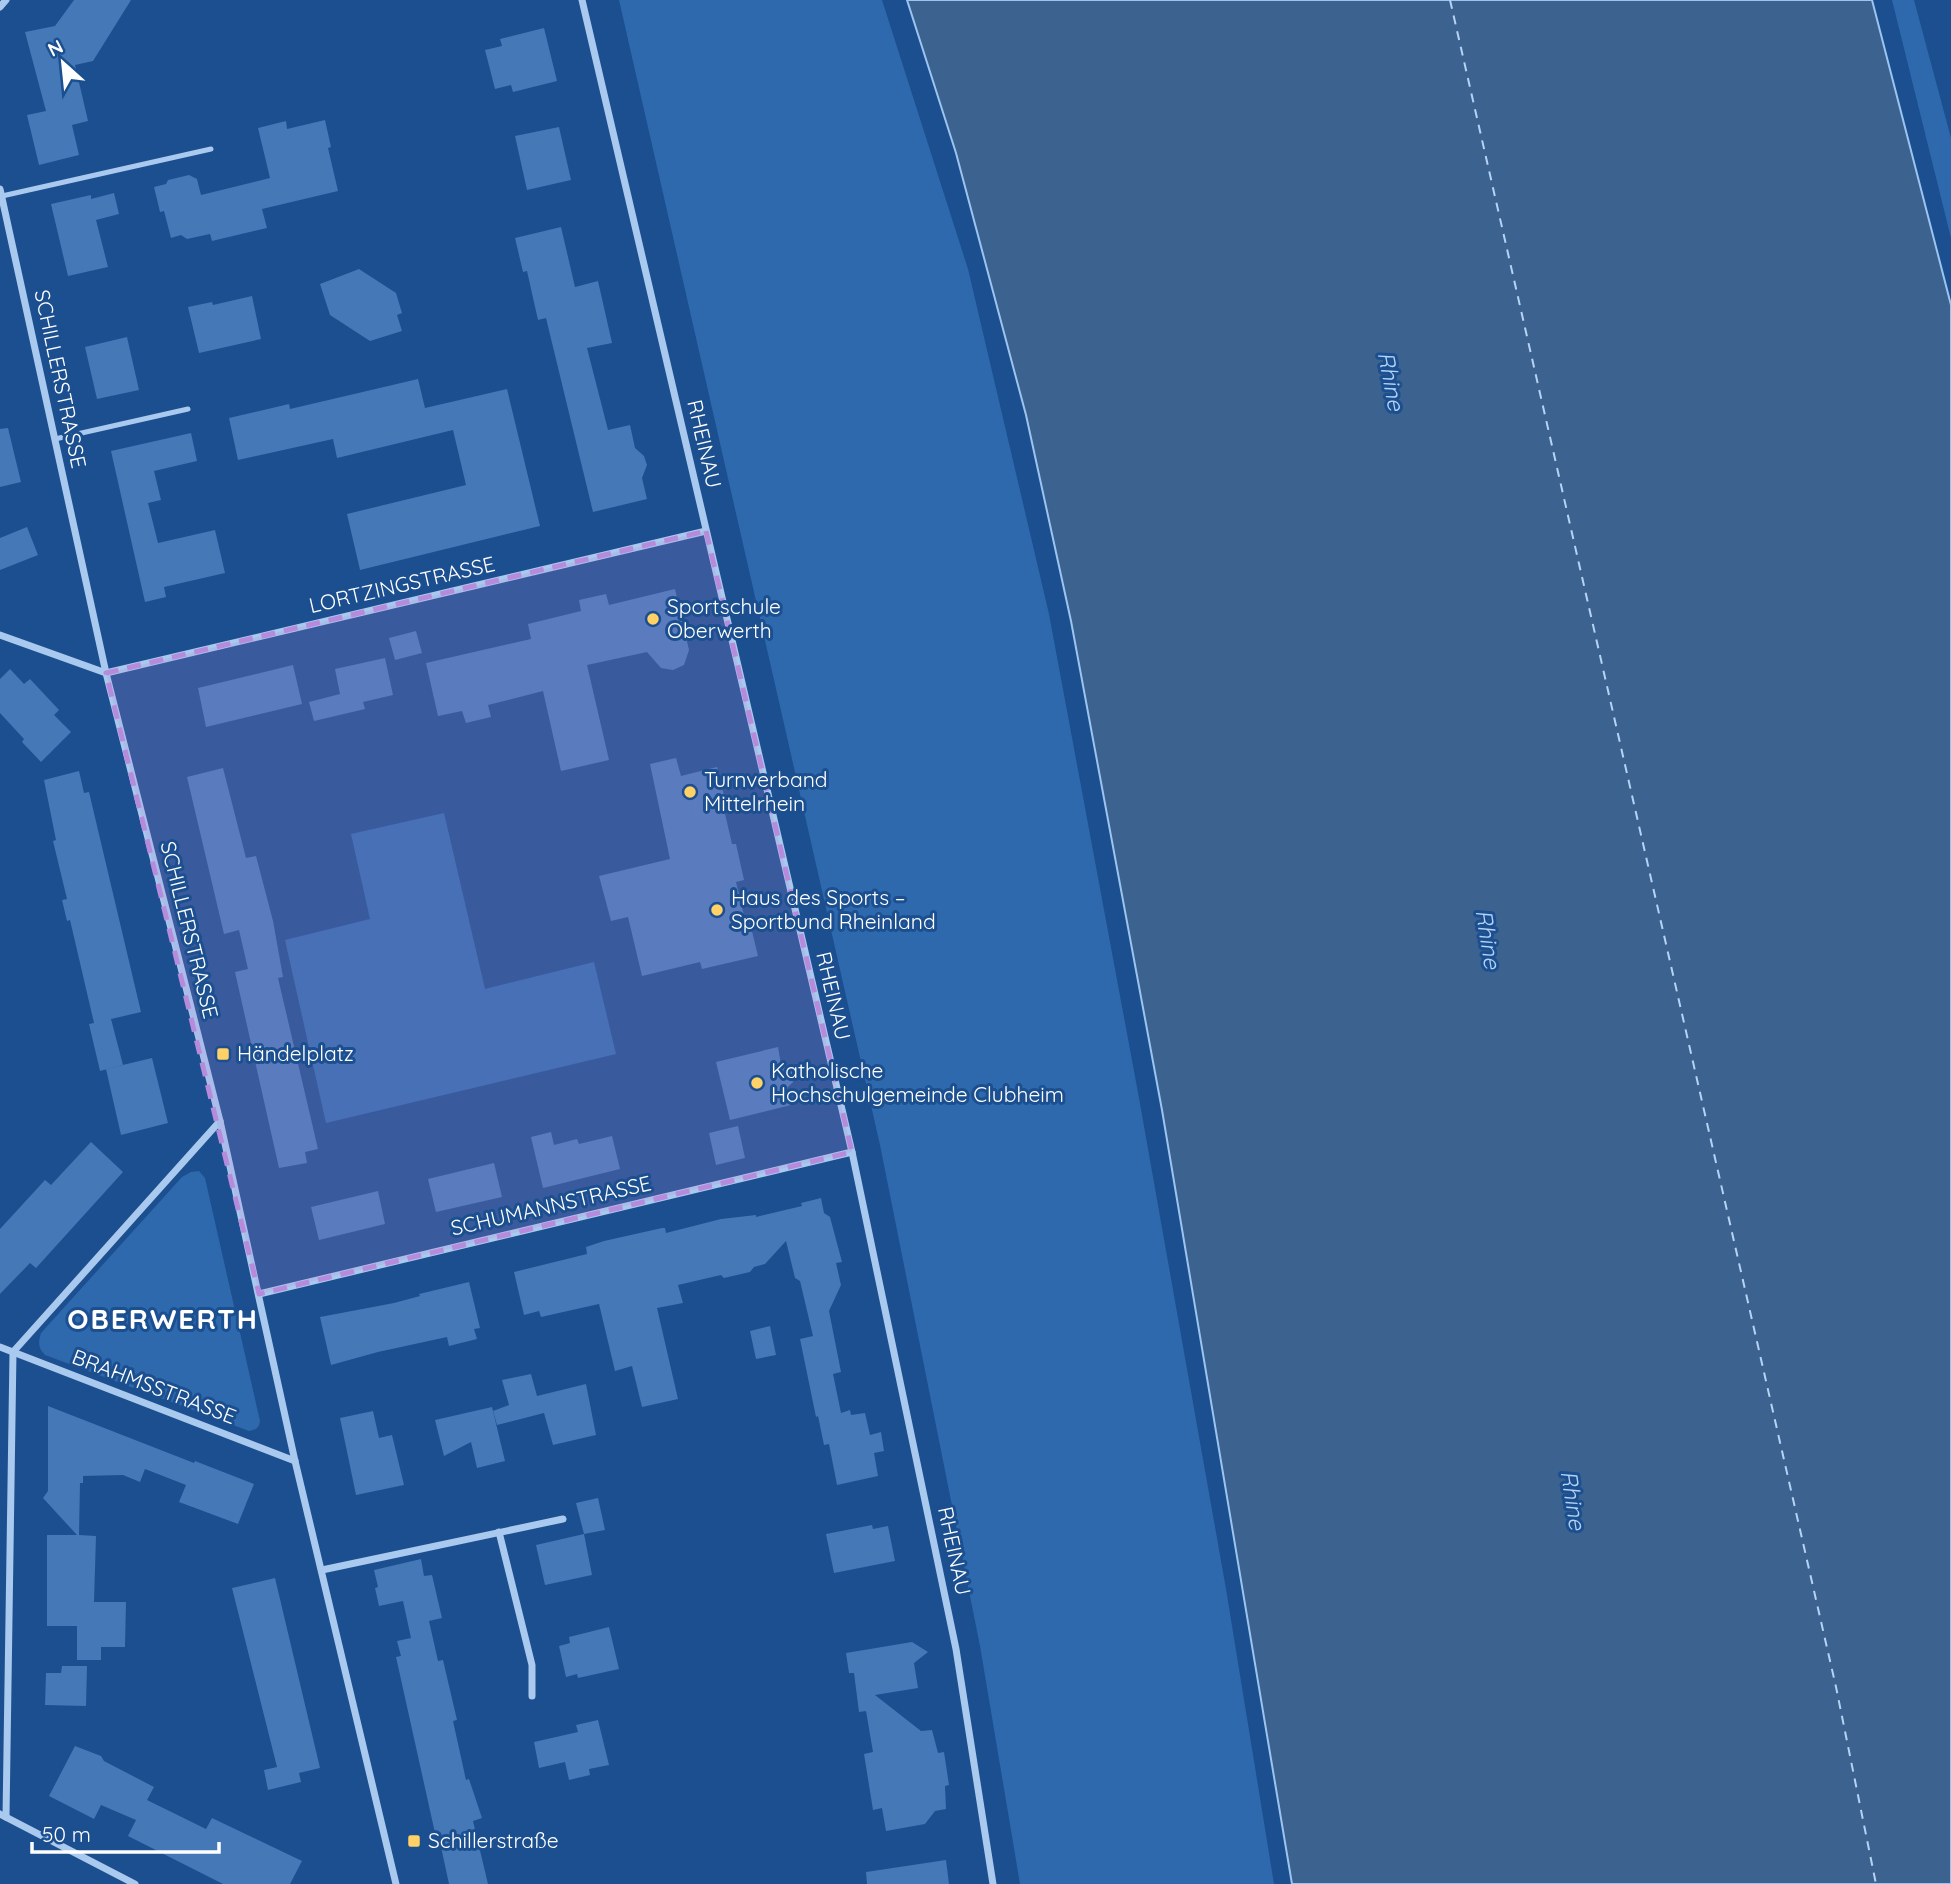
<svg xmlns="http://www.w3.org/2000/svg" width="1951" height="1884" font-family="Quicksand,sans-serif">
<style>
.green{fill:#2e69ad}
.water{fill:#3c6290;stroke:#9cc4f0;stroke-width:2}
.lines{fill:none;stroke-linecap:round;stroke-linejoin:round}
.ferry{stroke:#b5d3f5;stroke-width:2;stroke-dasharray:9 7;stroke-linecap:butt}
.building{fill:#4478b7}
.lane{stroke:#a9c9ee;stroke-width:5}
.street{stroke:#a9c9ee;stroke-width:7}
.marked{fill:#b68bdc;fill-opacity:0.2;stroke:#b68bdc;stroke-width:5;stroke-dasharray:14 9;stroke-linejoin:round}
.poi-dot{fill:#ffd166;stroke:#1b4f8f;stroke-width:2.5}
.labels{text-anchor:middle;stroke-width:6;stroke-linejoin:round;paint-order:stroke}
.street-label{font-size:21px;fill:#fff;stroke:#1b4f8f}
.poi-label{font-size:21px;fill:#fff;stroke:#1b4f8f;text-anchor:start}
.water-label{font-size:23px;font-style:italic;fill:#b5d3f5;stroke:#1b4f8f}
.district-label{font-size:28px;font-weight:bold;letter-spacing:2px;fill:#fff;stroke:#1b4f8f}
</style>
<rect width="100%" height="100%" fill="#1b4f8f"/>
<g class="green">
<polygon points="619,0 882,0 968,269 1049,614 1139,1098 1226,1589 1274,1884 1020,1884 980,1646 880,1145"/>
<polygon points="1892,0 1914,0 1951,138 1951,238"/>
<polygon points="444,813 485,989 594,962 616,1054 326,1123 285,940 370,919 351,834"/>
<path d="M199,1171L205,1178L260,1421C259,1428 256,1430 249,1431L45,1355C38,1347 38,1343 41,1333L182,1177L191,1172Z"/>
</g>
<polygon class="water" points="907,0 1872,0 1951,305 1951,1884 1292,1884 1162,1110 1071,621 1026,415 956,153"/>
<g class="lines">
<polyline class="ferry" points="1450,0 1836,1687 1876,1884"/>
</g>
<g class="building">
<polygon points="74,0 131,0 93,61 75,65 88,121 72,125 79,155 39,165 27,115 46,111 25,32 55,26"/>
<polygon points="544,28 557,81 513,92 511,85 495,89 485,50 502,46 500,39"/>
<polygon points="325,120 331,147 328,148 338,191 262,209 267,228 212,241 210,234 187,239 181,235 171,238 164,211 160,212 154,187 166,184 168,180 189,175 197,179 201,195 270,178 258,128 286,121 287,129"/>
<polygon points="559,127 571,180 527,190 515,136"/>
<polygon points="114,193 119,214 96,220 108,267 68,276 51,204 91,195 91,199"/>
<polygon points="561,227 575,287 598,281 612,343 587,348 608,430 630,425 635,448 644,456 647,465 642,478 647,499 593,512 546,318 538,320 527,271 523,272 515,238"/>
<polygon points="359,269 396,293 402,313 397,315 402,331 370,341 330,315 320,284"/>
<polygon points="252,296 261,339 199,353 188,307 212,302 213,305"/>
<polygon points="127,337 139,390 97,399 85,347"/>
<polygon points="418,379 425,408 507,389 540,526 360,570 347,514 466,485 453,430 337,458 333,439 238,460 229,418 289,404 290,409"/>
<polygon points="8,428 21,482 0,487 0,429"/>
<polygon points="191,433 197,461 154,471 161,500 148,503 158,543 215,530 225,573 164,587 166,597 145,602 111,451"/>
<polygon points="27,527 38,555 0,570 0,538"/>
<polygon points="675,589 689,650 684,665 673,670 661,668 647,652 587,665 609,760 561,771 543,691 488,705 491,717 466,723 462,711 438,716 426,663 531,639 528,624 581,611 579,600 606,594 609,605"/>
<polygon points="416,631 422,653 395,660 389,638"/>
<polygon points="385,658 393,695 363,702 365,709 314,721 309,702 340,694 335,669"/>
<polygon points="293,665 302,704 206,727 198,688"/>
<polygon points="10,669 24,684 30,679 59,710 54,715 71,732 41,762 22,742 24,739 0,713 0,679"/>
<polygon points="676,758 681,776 717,767 726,804 723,805 732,844 736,844 744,880 736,882 747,928 751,927 758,956 702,969 700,962 642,976 628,917 611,921 599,876 670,859 650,764"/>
<polygon points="223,768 246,858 256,856 273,921 283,977 278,978 318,1149 305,1152 307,1163 279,1168 235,972 248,969 239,930 224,934 187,777"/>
<polygon points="79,771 84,793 89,792 141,1012 107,1020 111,1019 123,1065 100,1071 89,1024 94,1023 70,920 67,921 62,900 67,899 53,841 56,840 44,780"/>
<polygon points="778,1047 781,1065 790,1068 794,1074 793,1082 787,1088 791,1105 730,1120 716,1062"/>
<polygon points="152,1058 168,1123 121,1135 106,1069"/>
<polygon points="738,1126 745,1158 716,1165 709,1133"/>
<polygon points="551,1132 554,1145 577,1139 579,1144 612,1136 620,1169 543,1188 531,1137"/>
<polygon points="91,1142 123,1172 36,1268 30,1263 0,1294 0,1229 45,1180 51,1185"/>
<polygon points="494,1163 502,1197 436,1212 428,1179"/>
<polygon points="378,1191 385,1224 319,1240 311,1207"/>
<polygon points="821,1198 824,1213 830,1217 842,1262 836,1263 841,1285 829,1311 841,1372 833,1374 841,1413 850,1410 851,1415 865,1413 870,1435 881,1432 884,1451 874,1453 878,1476 837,1485 829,1444 824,1445 818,1416 816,1417 800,1339 813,1336 800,1281 795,1278 786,1241 765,1264 754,1267 750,1272 724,1278 721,1275 678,1285 683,1303 657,1308 678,1399 642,1407 632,1366 615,1371 599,1304 541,1317 539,1311 524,1315 514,1272 587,1254 586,1247 604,1241 662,1228 665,1228 666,1233 721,1219 756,1215 756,1217 802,1206 801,1203"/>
<polygon points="469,1282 480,1328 474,1329 477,1339 449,1346 447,1337 378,1352 331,1365 320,1317 394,1303 420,1296 419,1294"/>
<polygon points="770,1326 776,1355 756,1359 750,1331"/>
<polygon points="531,1374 537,1396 586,1384 596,1435 553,1445 544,1413 497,1425 493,1411 509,1405 502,1380"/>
<polygon points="48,1406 194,1463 195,1461 254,1484 238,1524 179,1502 186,1485 145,1469 140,1482 123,1475 83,1476 83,1483 80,1483 79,1535 96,1536 94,1602 126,1602 125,1647 101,1647 101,1660 77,1660 77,1626 47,1626 47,1535 77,1535 43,1498 48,1491"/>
<polygon points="492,1407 505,1461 477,1468 471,1442 444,1456 435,1420"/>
<polygon points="373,1411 379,1438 392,1435 404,1485 356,1495 340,1418"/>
<polygon points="598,1498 605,1530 584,1534 576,1503"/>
<polygon points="872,1525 873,1529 888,1526 895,1561 834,1573 826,1534"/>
<polygon points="584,1534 592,1575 545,1585 536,1545"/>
<polygon points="421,1559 424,1576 432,1575 442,1618 429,1621 438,1661 443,1660 457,1720 453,1721 466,1780 469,1779 482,1818 473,1821 488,1884 449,1884 438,1833 435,1833 396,1657 401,1656 397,1641 411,1638 403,1601 379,1606 375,1588 378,1587 374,1570"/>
<polygon points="275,1578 320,1768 299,1773 301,1782 268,1790 264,1770 277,1767 232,1588"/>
<polygon points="609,1627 619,1669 578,1678 577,1674 566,1677 559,1646 570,1643 569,1637"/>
<polygon points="912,1642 928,1652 914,1663 918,1688 875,1695 921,1731 932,1730 938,1753 944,1752 949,1785 945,1786 946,1809 935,1811 925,1824 886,1831 882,1808 873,1810 864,1754 873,1752 866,1711 859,1712 854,1673 849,1673 846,1653"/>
<polygon points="62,1666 87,1666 86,1706 45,1705 46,1673 61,1673"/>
<polygon points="598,1720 609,1765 589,1769 590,1775 569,1780 565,1762 539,1768 534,1742 578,1732 576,1725"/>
<polygon points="75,1746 101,1756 104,1761 154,1787 147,1800 206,1829 212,1818 302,1861 290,1884 223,1884 128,1836 136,1820 101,1805 94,1819 49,1796"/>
<polygon points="946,1860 949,1884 867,1884 866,1872"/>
</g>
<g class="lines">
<g class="lane">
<polyline points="2,196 211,149"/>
<polyline points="55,439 188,409"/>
</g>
<g class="street">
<polyline points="582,0 852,1152 956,1649 993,1884"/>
<polyline points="0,7 6,0"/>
<polyline points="0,189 106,673 220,1121 295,1461 396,1884"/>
<polyline points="0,635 106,673 706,531"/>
<polyline points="259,1294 852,1152"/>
<polyline points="0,1347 295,1461"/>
<polyline points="499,1532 532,1665 532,1696"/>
<polyline points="322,1570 563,1519"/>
<polyline points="0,1814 135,1884"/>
<polyline points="6,1817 13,1352 220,1121"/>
</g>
</g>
<path class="marked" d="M706,531L852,1152L259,1294L106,673Z"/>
<g class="poi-dot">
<circle cx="653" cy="619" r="7"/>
<circle cx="690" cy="792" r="7"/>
<circle cx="717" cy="910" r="7"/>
<rect x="216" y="1047" width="14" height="14" rx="3.5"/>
<circle cx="757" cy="1083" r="7"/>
<rect x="407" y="1834" width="14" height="14" rx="3.5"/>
</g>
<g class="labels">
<g class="street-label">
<text transform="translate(60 379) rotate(78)" y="7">SCHILLERSTRASSE</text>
<text transform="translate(704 444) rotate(77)" y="7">RHEINAU</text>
<text transform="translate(402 585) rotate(-13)" y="7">LORTZINGSTRASSE</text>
<text transform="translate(189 930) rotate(76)" y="7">SCHILLERSTRASSE</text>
<text transform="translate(833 996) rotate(77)" y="7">RHEINAU</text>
<text transform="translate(551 1206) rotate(-13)" y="7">SCHUMANNSTRASSE</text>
<text transform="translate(154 1387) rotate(21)" y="7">BRAHMSSTRASSE</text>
<text transform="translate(954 1551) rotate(78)" y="7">RHEINAU</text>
</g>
<g class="poi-label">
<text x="667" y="614">Sportschule<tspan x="667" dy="24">Oberwerth</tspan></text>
<text x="704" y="787">Turnverband<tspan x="704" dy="24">Mittelrhein</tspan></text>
<text x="731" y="905">Haus des Sports –<tspan x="731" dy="24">Sportbund Rheinland</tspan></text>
<text x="237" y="1061">Händelplatz</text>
<text x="771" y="1078">Katholische<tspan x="771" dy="24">Hochschulgemeinde Clubheim</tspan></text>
<text x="428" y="1848">Schillerstraße</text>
</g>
<g class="water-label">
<text transform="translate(1391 381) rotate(79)" y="8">Rhine</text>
<text transform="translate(1488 939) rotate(81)" y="8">Rhine</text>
<text transform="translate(1573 1500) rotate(81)" y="8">Rhine</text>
</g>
<g class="district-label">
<text x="163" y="1329">OBERWERTH</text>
</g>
</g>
<g transform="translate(63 63) rotate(333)" stroke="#1b4f8f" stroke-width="5" paint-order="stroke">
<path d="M0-5L12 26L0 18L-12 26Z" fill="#ffffff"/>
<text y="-10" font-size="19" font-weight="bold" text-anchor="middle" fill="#ffffff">N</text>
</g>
<path d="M32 1842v10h187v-10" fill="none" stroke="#ffffff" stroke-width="3.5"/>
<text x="42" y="1842" font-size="21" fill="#ffffff" stroke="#1b4f8f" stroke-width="5" paint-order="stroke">50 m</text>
</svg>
